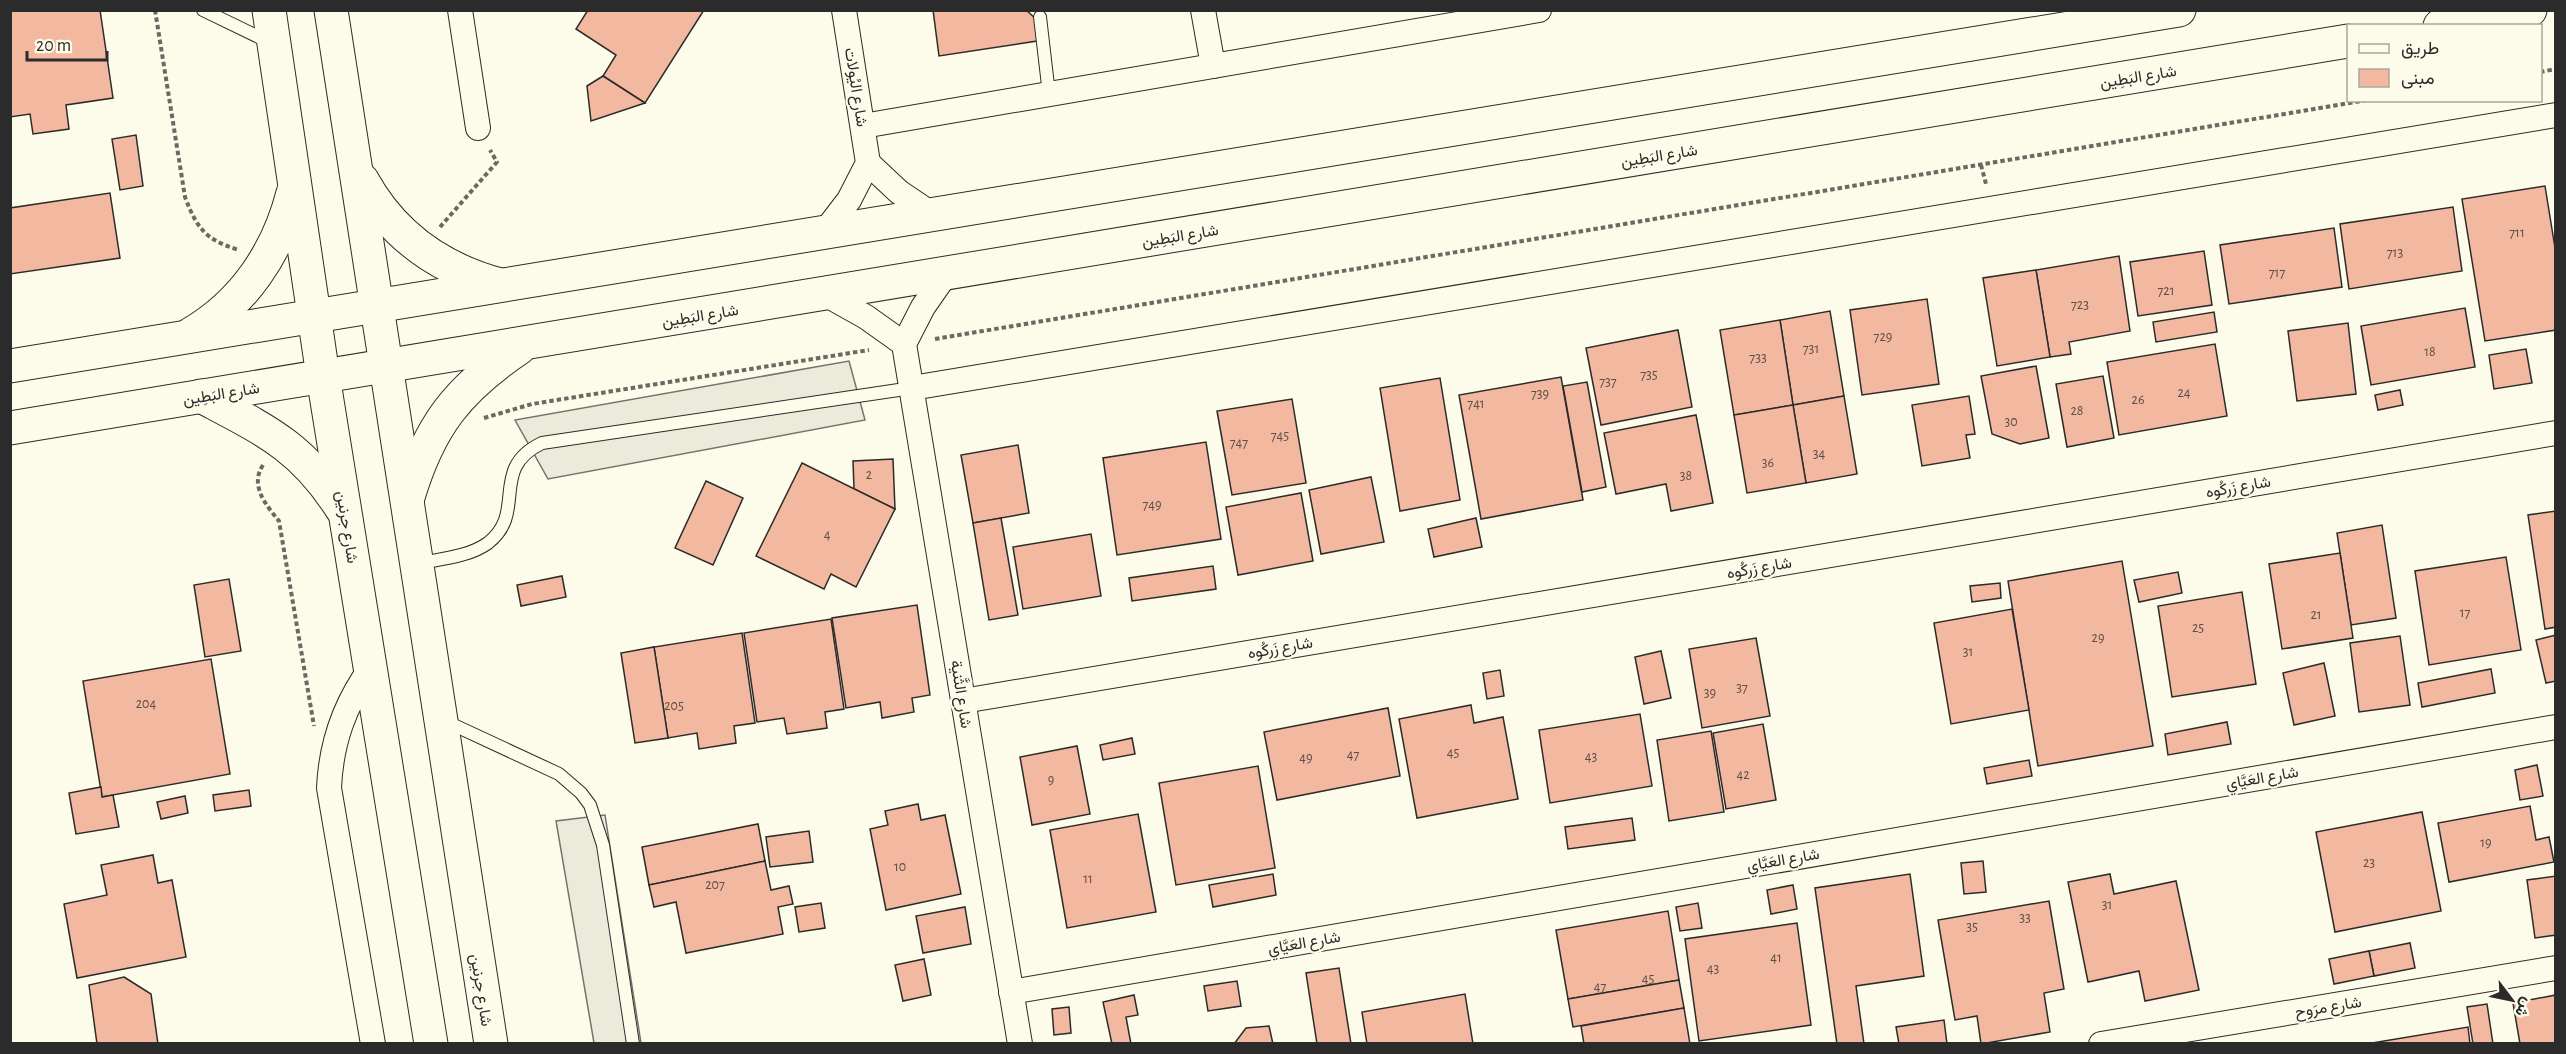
<svg xmlns="http://www.w3.org/2000/svg" width="2566" height="1054" font-family="'Alegreya Sans',Vazirmatn,sans-serif">
<style>
.parking{fill:#eceadb;stroke:#74746e;stroke-width:1.5}
.building{fill:#f2b8a0;stroke:#2b2b2b;stroke-width:1.5}
.lines{fill:none;stroke-linecap:round;stroke-linejoin:round}
.service-casing{stroke:#2b2b2b;stroke-width:14}
.minor-casing{stroke:#2b2b2b;stroke-width:26}
.secondary-casing{stroke:#2b2b2b;stroke-width:35}
.path{stroke:#6a6964;stroke-width:4;stroke-dasharray:4.5 3;stroke-linecap:butt}
.service{stroke:#fdfbea;stroke-width:12}
.minor{stroke:#fdfbea;stroke-width:24}
.secondary{stroke:#fdfbea;stroke-width:33}
.labels{text-anchor:middle;stroke-width:4.5;stroke-linejoin:round;paint-order:stroke}
.number-label{font-size:14px;fill:#5d4e48}
.street-label{font-size:16px;fill:#2b2b2b;stroke:#fdfbea}
</style>
<rect width="100%" height="100%" fill="#fdfbea"/>
<g class="parking">
<polygon points="849,361 865,420 548,479 515,420"/>
<polygon points="605,815 641,1043 594,1043 556,821"/>
</g>
<g class="building">
<polygon points="10,10 100,10 113,98 66,105 69,129 33,134 30,114 10,117"/>
<polygon points="588,10 704,10 645,103 603,76 616,55 576,29"/>
<polygon points="933,10 1026,10 1036,19 1037,41 939,56"/>
<polygon points="603,76 645,103 591,121 587,86"/>
<polygon points="136,135 143,186 120,190 112,139"/>
<polygon points="2545,186 2556,254 2556,330 2485,341 2462,199"/>
<polygon points="110,193 120,258 10,274 10,208"/>
<polygon points="2453,207 2462,271 2349,289 2340,224"/>
<polygon points="2334,228 2342,287 2229,304 2220,245"/>
<polygon points="2204,251 2212,305 2138,316 2130,262"/>
<polygon points="2119,256 2130,331 2069,342 2071,354 2050,357 2036,270"/>
<polygon points="2036,270 2050,357 1997,366 1983,278"/>
<polygon points="1927,299 1939,384 1862,395 1850,310"/>
<polygon points="2465,308 2475,367 2371,385 2361,326"/>
<polygon points="1830,311 1844,396 1793,405 1780,320"/>
<polygon points="2214,312 2217,332 2156,342 2153,322"/>
<polygon points="1780,320 1793,405 1734,415 1720,330"/>
<polygon points="2348,323 2356,394 2297,401 2288,331"/>
<polygon points="1678,330 1692,407 1601,425 1586,348"/>
<polygon points="2215,344 2227,416 2119,435 2107,362"/>
<polygon points="2526,349 2532,383 2494,389 2489,355"/>
<polygon points="2036,366 2049,438 2020,444 1992,434 1981,376"/>
<polygon points="2103,376 2114,438 2067,447 2056,384"/>
<polygon points="1561,377 1583,500 1481,519 1459,395"/>
<polygon points="1440,378 1460,500 1400,511 1380,388"/>
<polygon points="1587,382 1606,487 1582,492 1563,386"/>
<polygon points="2400,390 2403,405 2378,410 2375,395"/>
<polygon points="1844,396 1857,474 1806,483 1793,405"/>
<polygon points="1969,396 1975,434 1966,435 1970,458 1922,466 1912,405"/>
<polygon points="1292,399 1306,483 1232,495 1217,411"/>
<polygon points="1793,405 1806,483 1747,493 1734,415"/>
<polygon points="1696,415 1713,503 1671,511 1666,484 1616,494 1604,433"/>
<polygon points="1206,442 1221,539 1117,555 1103,458"/>
<polygon points="1018,445 1029,513 973,523 961,455"/>
<polygon points="893,459 895,509 854,489 853,461"/>
<polygon points="802,463 895,509 856,587 831,574 824,589 756,556"/>
<polygon points="1371,477 1384,542 1321,554 1309,490"/>
<polygon points="706,481 743,498 713,565 675,548"/>
<polygon points="1301,493 1313,561 1238,575 1226,507"/>
<polygon points="2556,511 2556,627 2545,629 2528,515"/>
<polygon points="1001,518 1018,615 989,620 973,523"/>
<polygon points="1476,518 1482,547 1434,557 1428,529"/>
<polygon points="2382,525 2396,618 2351,625 2337,533"/>
<polygon points="1091,534 1101,596 1023,609 1013,547"/>
<polygon points="2340,553 2353,638 2282,649 2269,564"/>
<polygon points="2506,557 2521,650 2429,665 2415,571"/>
<polygon points="2122,561 2153,746 2038,766 2008,581"/>
<polygon points="1213,566 1216,589 1132,601 1129,578"/>
<polygon points="2178,572 2182,593 2139,602 2134,580"/>
<polygon points="562,576 566,597 521,606 517,585"/>
<polygon points="229,579 241,651 205,657 194,585"/>
<polygon points="2000,583 2001,598 1972,602 1970,586"/>
<polygon points="2242,592 2256,684 2172,697 2158,606"/>
<polygon points="917,605 930,695 912,698 914,712 882,718 880,702 846,708 832,618"/>
<polygon points="2012,609 2029,710 1951,724 1934,623"/>
<polygon points="831,619 844,709 825,712 827,728 787,734 784,718 757,722 744,633"/>
<polygon points="742,633 755,723 734,726 736,743 699,749 697,733 668,738 654,647"/>
<polygon points="2556,635 2556,681 2546,683 2536,640"/>
<polygon points="2400,636 2410,705 2359,712 2350,643"/>
<polygon points="1756,638 1770,716 1702,728 1689,649"/>
<polygon points="654,647 668,738 635,743 621,653"/>
<polygon points="1661,651 1671,698 1644,704 1635,657"/>
<polygon points="211,659 230,774 102,797 83,681"/>
<polygon points="2324,663 2335,716 2294,725 2283,673"/>
<polygon points="2491,669 2495,693 2422,707 2418,683"/>
<polygon points="1500,670 1504,696 1487,699 1483,673"/>
<polygon points="1471,705 1474,723 1503,717 1518,799 1417,818 1399,719"/>
<polygon points="1388,708 1400,776 1277,800 1264,732"/>
<polygon points="1640,714 1652,786 1550,803 1539,730"/>
<polygon points="2227,722 2231,744 2168,755 2165,734"/>
<polygon points="1763,724 1776,800 1726,809 1713,733"/>
<polygon points="1711,731 1724,812 1669,821 1657,740"/>
<polygon points="1132,738 1135,754 1103,760 1100,745"/>
<polygon points="1077,746 1090,814 1032,825 1020,757"/>
<polygon points="2029,760 2032,776 1987,784 1984,768"/>
<polygon points="2537,765 2543,796 2520,800 2515,770"/>
<polygon points="1258,766 1275,868 1176,885 1159,783"/>
<polygon points="101,787 102,797 113,795 119,827 76,834 69,793"/>
<polygon points="249,790 251,806 215,811 213,795"/>
<polygon points="185,796 188,813 161,819 157,802"/>
<polygon points="918,804 921,820 945,815 961,894 886,910 870,829 888,825 885,811"/>
<polygon points="2530,806 2536,840 2549,837 2554,862 2449,882 2438,823"/>
<polygon points="2422,812 2441,911 2335,932 2316,832"/>
<polygon points="1138,814 1156,912 1067,928 1050,830"/>
<polygon points="1632,818 1635,840 1568,849 1565,827"/>
<polygon points="758,824 765,861 649,885 642,847"/>
<polygon points="809,831 813,862 770,867 766,837"/>
<polygon points="153,855 158,883 172,880 186,957 77,978 64,904 107,895 101,865"/>
<polygon points="765,861 771,890 789,886 793,904 778,907 783,934 686,953 676,902 654,907 649,885"/>
<polygon points="1983,861 1986,892 1964,894 1961,863"/>
<polygon points="1273,874 1276,895 1213,907 1209,885"/>
<polygon points="1910,874 1924,976 1856,986 1864,1044 1837,1044 1815,888"/>
<polygon points="2110,874 2114,894 2176,881 2199,990 2145,1001 2139,971 2088,982 2068,882"/>
<polygon points="2556,876 2556,935 2535,938 2527,880"/>
<polygon points="1793,885 1797,909 1771,914 1767,890"/>
<polygon points="2049,901 2064,989 2044,993 2050,1032 1981,1044 1977,1016 1955,1020 1938,920"/>
<polygon points="821,903 825,928 799,932 795,907"/>
<polygon points="1698,903 1702,928 1680,931 1676,907"/>
<polygon points="965,907 971,944 923,953 916,916"/>
<polygon points="1668,911 1679,980 1568,999 1556,930"/>
<polygon points="1797,923 1811,1025 1699,1041 1685,939"/>
<polygon points="2410,943 2415,968 2374,976 2369,951"/>
<polygon points="2369,951 2374,976 2334,984 2329,959"/>
<polygon points="924,959 931,995 903,1001 895,965"/>
<polygon points="1339,968 1351,1044 1317,1044 1306,973"/>
<polygon points="124,977 151,994 158,1044 97,1044 89,985"/>
<polygon points="1679,980 1684,1008 1573,1027 1568,999"/>
<polygon points="1237,981 1241,1006 1208,1011 1204,986"/>
<polygon points="1465,994 1473,1044 1367,1044 1362,1012"/>
<polygon points="1134,995 1138,1015 1126,1017 1131,1044 1112,1044 1103,1002"/>
<polygon points="2556,995 2556,1044 2520,1044 2513,1003"/>
<polygon points="2487,1004 2493,1044 2473,1044 2467,1007"/>
<polygon points="1069,1007 1071,1033 1054,1035 1052,1009"/>
<polygon points="1684,1008 1690,1044 1584,1044 1581,1026"/>
<polygon points="1944,1020 1947,1044 1899,1044 1896,1027"/>
<polygon points="1269,1026 1273,1044 1234,1044 1246,1028"/>
<polygon points="2468,1027 2470,1044 2366,1044"/>
</g>
<g class="lines">
<defs>
<g id="service">
<polyline points="203,10 269,42"/>
<polyline points="1040,17 1049,94"/>
<path d="M417,564C439,559 469,557 488,543C528,512 488,469 542,443L912,388"/>
<polyline points="445,721 559,774 581,793 590,805 603,845 633,1044"/>
</g>
<g id="minor">
<polyline points="460,10 478,128"/>
<polyline points="1203,10 1213,66"/>
<polyline points="863,126 1539,10"/>
<polyline points="868,163 899,192 933,215"/>
<polyline points="823,234 849,200 868,163 844,10"/>
<polyline points="946,274 923,307 904,344 1020,1044"/>
<polyline points="825,294 866,317 904,344"/>
<polyline points="912,388 2556,115"/>
<path d="M371,668C344,705 331,743 329,788L373,1044"/>
<polyline points="963,701 2556,433"/>
<polyline points="1011,992 2556,727"/>
<polyline points="2101,1044 2556,968"/>
</g>
<g id="secondary">
<polyline points="269,10 323,376 431,1044"/>
<polyline points="331,10 491,1044"/>
<polyline points="2440,26 2530,10"/>
<path d="M362,180C392,235 440,269 500,285"/>
<path d="M191,334C244,303 278,252 293,193"/>
<polyline points="10,366 2179,10"/>
<path d="M201,396C265,430 302,446 342,509"/>
<polyline points="10,428 2348,41"/>
<path d="M408,497C429,426 458,389 519,348"/>
</g>
</defs>
<use href="#service" class="service-casing"/>
<use href="#minor" class="minor-casing"/>
<use href="#secondary" class="secondary-casing"/>
<g class="path">
<path d="M155,10L185,197C197,229 206,240 239,250"/>
<polyline points="2540,72 2556,69"/>
<polyline points="1981,165 1986,184"/>
<polyline points="440,227 497,162 490,150"/>
<polyline points="935,339 2368,100"/>
<polyline points="484,418 532,404 869,350"/>
<path d="M263,465C249,486 267,506 279,521L314,726"/>
</g>
<use href="#service" class="service"/>
<use href="#minor" class="minor"/>
<use href="#secondary" class="secondary"/>
</g>
<g class="labels">
<g class="number-label">
<text x="2517" y="237">711</text>
<text x="2395" y="257">713</text>
<text x="2277" y="277">717</text>
<text x="2166" y="295">721</text>
<text x="2080" y="309">723</text>
<text x="1883" y="341">729</text>
<text x="1811" y="353">731</text>
<text x="2430" y="356">18</text>
<text x="1758" y="362">733</text>
<text x="1649" y="379">735</text>
<text x="1608" y="386">737</text>
<text x="2184" y="397">24</text>
<text x="1540" y="398">739</text>
<text x="2138" y="404">26</text>
<text x="1476" y="408">741</text>
<text x="2077" y="415">28</text>
<text x="2011" y="426">30</text>
<text x="1280" y="440">745</text>
<text x="1239" y="447">747</text>
<text x="1819" y="458">34</text>
<text x="1768" y="467">36</text>
<text x="869" y="479">2</text>
<text x="1686" y="480">38</text>
<text x="1152" y="509">749</text>
<text x="827" y="539">4</text>
<text x="2465" y="617">17</text>
<text x="2316" y="619">21</text>
<text x="2198" y="632">25</text>
<text x="2098" y="642">29</text>
<text x="1968" y="656">31</text>
<text x="1742" y="692">37</text>
<text x="1710" y="697">39</text>
<text x="146" y="708">204</text>
<text x="674" y="710">205</text>
<text x="1453" y="757">45</text>
<text x="1353" y="759">47</text>
<text x="1591" y="761">43</text>
<text x="1306" y="762">49</text>
<text x="1743" y="779">42</text>
<text x="1051" y="784">9</text>
<text x="2486" y="847">19</text>
<text x="2369" y="867">23</text>
<text x="900" y="871">10</text>
<text x="1088" y="883">11</text>
<text x="715" y="889">207</text>
<text x="2107" y="909">31</text>
<text x="2025" y="922">33</text>
<text x="1972" y="931">35</text>
<text x="1776" y="962">41</text>
<text x="1713" y="973">43</text>
<text x="1648" y="983">45</text>
<text x="1600" y="991">47</text>
</g>
<g class="street-label">
<text transform="translate(2138 76) rotate(-9)" y="6">شارع البَطِين</text>
<text transform="translate(857 87) rotate(81)" y="6">شارع اليُولات</text>
<text transform="translate(1659 155) rotate(-9)" y="6">شارع البَطِين</text>
<text transform="translate(1180 235) rotate(-9)" y="6">شارع البَطِين</text>
<text transform="translate(700 315) rotate(-9)" y="6">شارع البَطِين</text>
<text transform="translate(221 393) rotate(-9)" y="6">شارع البَطِين</text>
<text transform="translate(2238 486) rotate(-10)" y="6">شارع زَركُوه</text>
<text transform="translate(348 527) rotate(81)" y="6">شارع جرنين</text>
<text transform="translate(1759 567) rotate(-10)" y="6">شارع زَركُوه</text>
<text transform="translate(1280 647) rotate(-10)" y="6">شارع زَركُوه</text>
<text transform="translate(962 694) rotate(81)" y="6">شارع الثَّنية</text>
<text transform="translate(2262 777) rotate(-10)" y="6">شارع العَيَّاي</text>
<text transform="translate(1783 859) rotate(-10)" y="6">شارع العَيَّاي</text>
<text transform="translate(1304 942) rotate(-10)" y="6">شارع العَيَّاي</text>
<text transform="translate(482 990) rotate(81)" y="6">شارع جرنين</text>
<text transform="translate(2328 1006) rotate(-9)" y="6">شارع مرَوح</text>
</g>
</g>
<rect width="2566" height="1054" fill="none" stroke="#2b2b2b" stroke-width="24"/>
<rect x="2347" y="24" width="195" height="78" fill="#fdfbea" stroke="#a9a89e" stroke-width="1.5"/>
<rect x="2359" y="44" width="30" height="9" fill="#fdfbea" stroke="#a9a89e" stroke-width="1.5"/>
<text x="2401" y="54" font-size="18" fill="#2b2b2b">طريق</text>
<rect x="2359" y="69" width="30" height="18" fill="#f2b8a0" stroke="#a9a89e" stroke-width="1.5"/>
<text x="2401" y="84" font-size="18" fill="#2b2b2b">مبنى</text>
<g transform="translate(2512 1000) rotate(122)" stroke="#fdfbea" stroke-width="4.5" paint-order="stroke">
<path d="M0-4.5L10 22L0 15L-10 22Z" fill="#2b2b2b"/>
<text y="-9" font-size="16" font-weight="bold" text-anchor="middle" fill="#2b2b2b">ش</text>
</g>
<path d="M27 51v9h80v-9" fill="none" stroke="#2b2b2b" stroke-width="3"/>
<text x="36" y="51" font-size="18" fill="#2b2b2b" stroke="#fdfbea" stroke-width="4.5" paint-order="stroke">20 m</text>
</svg>
